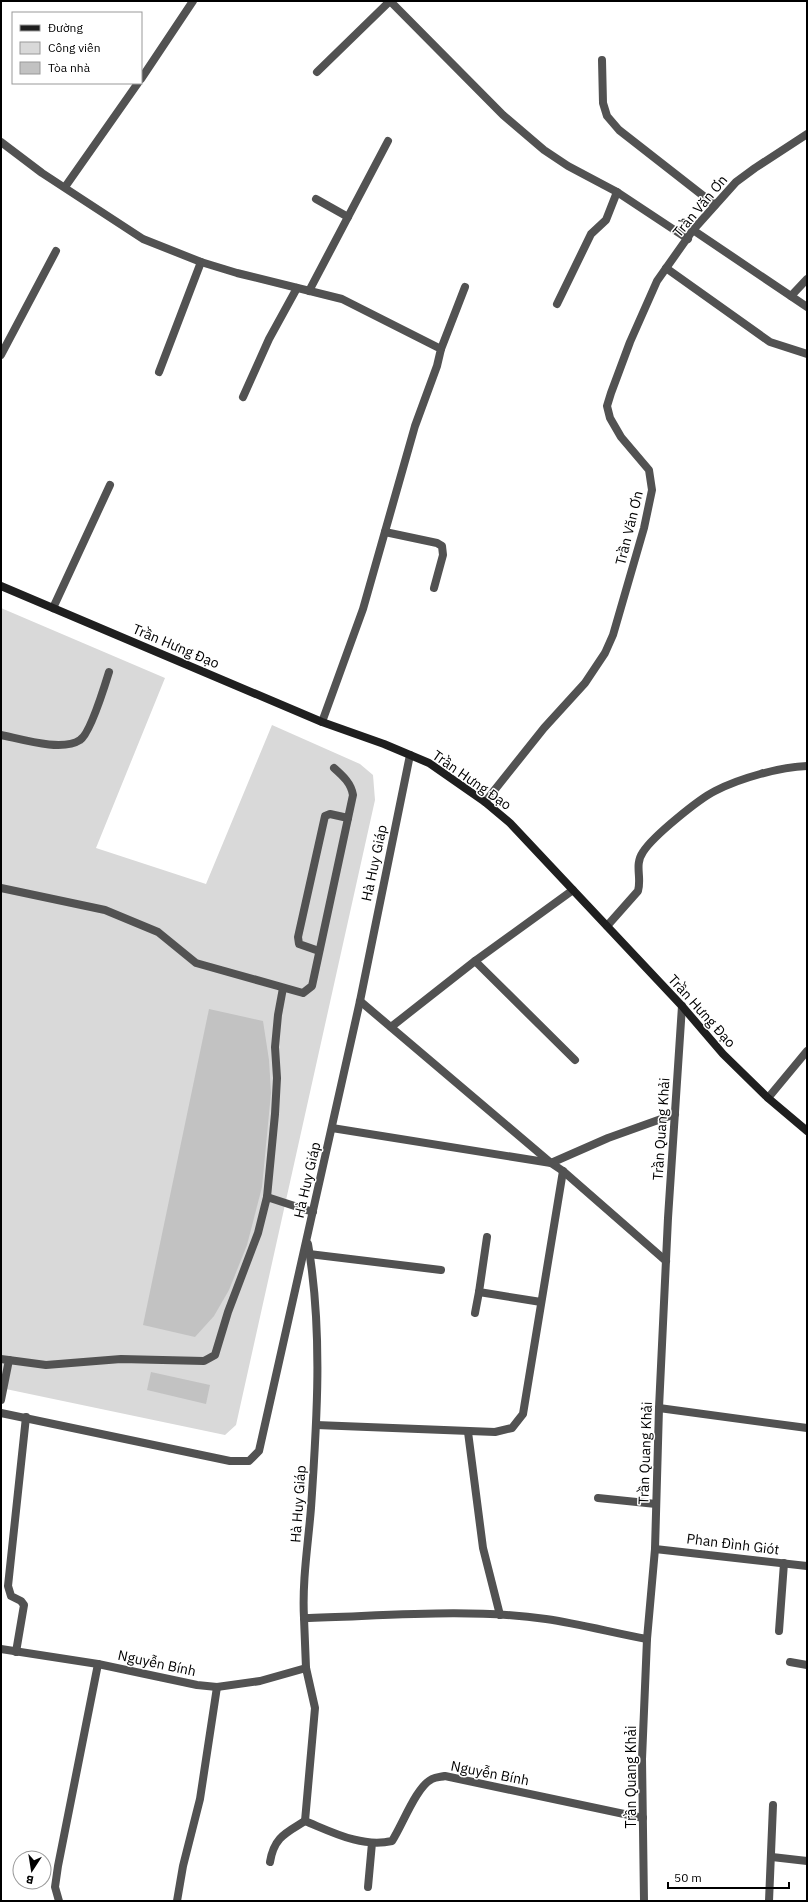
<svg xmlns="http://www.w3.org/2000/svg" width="808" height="1902" font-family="'IBM Plex Sans',sans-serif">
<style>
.green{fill:#d9d9d9}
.building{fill:#c2c2c2}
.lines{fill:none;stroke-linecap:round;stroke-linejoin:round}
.service{stroke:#525252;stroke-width:8}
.minor{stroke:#525252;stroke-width:8}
.secondary{stroke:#1f1f1f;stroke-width:8}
.labels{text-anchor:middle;stroke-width:3;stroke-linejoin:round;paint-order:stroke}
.street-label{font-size:14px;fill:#000;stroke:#fff}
</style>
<rect width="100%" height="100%" fill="#fff"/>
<polygon class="green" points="1,608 165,678 96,848 206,884 272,725 360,764 373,775 375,800 236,1425 225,1435 1,1388"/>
<g class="building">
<polygon points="209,1009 263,1021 269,1060 271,1093 262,1187 247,1245 229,1290 214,1316 195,1337 143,1325"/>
<polygon points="151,1372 210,1385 206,1404 147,1390"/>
</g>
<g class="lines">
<g class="service">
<polyline points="602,60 603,103 607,116 619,130 715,205"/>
<polyline points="316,199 348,217"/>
<polyline points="159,372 201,262"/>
<polyline points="53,608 110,485"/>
<path d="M1,735C21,739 62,752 80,740C90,734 105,685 109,672"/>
<path d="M1,888L105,910L158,932L196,963L303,993L312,986L353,795C351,783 343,776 334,768"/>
<polyline points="319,951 299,944 298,937 325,816 330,814 348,818"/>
<polyline points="267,1197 275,1114 277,1078 275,1047 278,1015 283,988"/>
<polyline points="1,1359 46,1365 121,1359 204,1361 215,1355 228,1312 258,1233 267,1197 313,1212"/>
<polyline points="1,1400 9,1360"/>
<polyline points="659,1408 807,1428"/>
<polyline points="779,1631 784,1563"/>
<polyline points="790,1662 807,1665"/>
<polyline points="59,1901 55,1887 58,1866 98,1664"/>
</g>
<g class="minor">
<polyline points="390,1 503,115 544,150 568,166 617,192 688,239"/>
<polyline points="317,72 390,1"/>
<polyline points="141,79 193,1"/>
<polyline points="1,142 42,173 143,239 201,262 237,273 342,299 441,349 437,366 415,426 363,609 322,722"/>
<polyline points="65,187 138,83"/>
<polyline points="693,230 807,307"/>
<polyline points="666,268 770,342 807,354"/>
<polyline points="309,291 388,141"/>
<polyline points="791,296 807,279"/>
<polyline points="557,304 591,234 606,220 617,192"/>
<polyline points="441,349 465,287"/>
<polyline points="1,355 56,251"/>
<polyline points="243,397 269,339 297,288"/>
<polyline points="385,532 437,543 442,546 443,555 434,588"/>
<polyline points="485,802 544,728 585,683 605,653 613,635 644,528 652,490 649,470 621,437 610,418 607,406 611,393 630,342 657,281 693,230 736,182 755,168 807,134"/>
<path d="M607,926L638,891C642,877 634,865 643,852C653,836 699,799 715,791C740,778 780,767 807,766"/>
<polyline points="475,961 575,1060"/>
<polyline points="360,1001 551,1163 563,1171 666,1261"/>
<polyline points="391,1027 475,961 573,890"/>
<polyline points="768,1098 807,1051"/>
<polyline points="332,1128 551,1163 608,1138 675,1114"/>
<polyline points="487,1237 479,1292 541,1302"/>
<polyline points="309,1254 441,1270"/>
<polyline points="475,1313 479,1292"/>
<polyline points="1,1413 230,1461 249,1461 259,1451 360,1001 410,755"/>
<polyline points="316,1425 495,1432 512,1428 523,1414 563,1171"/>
<polyline points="468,1432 483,1548 500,1615"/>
<polyline points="598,1498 656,1504"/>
<polyline points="655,1549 807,1566"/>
<path d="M304,1618C302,1581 308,1545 311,1508C317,1421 323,1331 308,1244"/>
<polyline points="1,1649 98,1664 197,1685 217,1687 260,1681 306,1668"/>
<polyline points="16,1652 24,1605 21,1601 11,1596 8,1586 26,1417"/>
<path d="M643,1818L445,1776C441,1777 436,1777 432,1779C416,1787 403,1824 392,1841C362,1848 332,1832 305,1821L315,1708L306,1668L304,1618C384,1616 467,1608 546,1619C580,1624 614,1633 647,1639"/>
<polyline points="772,1857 807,1861"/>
<path d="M270,1862C274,1837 286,1833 305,1821"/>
<polyline points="368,1887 372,1843"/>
<polyline points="177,1901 183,1866 200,1799 217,1687"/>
<polyline points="644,1901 642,1759 647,1639 655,1549 659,1408 668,1218 682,1006"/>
<polyline points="769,1901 773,1805"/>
</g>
<polyline class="secondary" points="1,586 322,722 384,744 429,763 485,802 510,823 682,1006 723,1054 768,1098 807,1131"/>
</g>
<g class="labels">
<g class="street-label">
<text transform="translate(700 206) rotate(-50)" y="5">Trần Văn Ơn</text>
<text transform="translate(629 528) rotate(-76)" y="5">Trần Văn Ơn</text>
<text transform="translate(176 646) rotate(23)" y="5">Trần Hưng Đạo</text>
<text transform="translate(472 780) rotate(35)" y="5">Trần Hưng Đạo</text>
<text transform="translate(374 863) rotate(-78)" y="5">Hà Huy Giáp</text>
<text transform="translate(702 1011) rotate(48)" y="5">Trần Hưng Đạo</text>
<text transform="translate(661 1129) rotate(-86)" y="5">Trần Quang Khải</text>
<text transform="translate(307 1180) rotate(-77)" y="5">Hà Huy Giáp</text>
<text transform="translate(645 1453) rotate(-88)" y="5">Trần Quang Khải</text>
<text transform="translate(298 1504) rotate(-86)" y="5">Hà Huy Giáp</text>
<text transform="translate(733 1544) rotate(7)" y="5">Phan Đình Giót</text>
<text transform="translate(157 1663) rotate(12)" y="5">Nguyễn Bính</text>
<text transform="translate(490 1773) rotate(11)" y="5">Nguyễn Bính</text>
<text transform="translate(631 1777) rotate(-90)" y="5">Trần Quang Khải</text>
</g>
</g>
<rect width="808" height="1902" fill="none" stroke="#000000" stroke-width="4"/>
<rect x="12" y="12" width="130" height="72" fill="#ffffff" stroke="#999999"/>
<rect x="20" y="25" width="20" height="6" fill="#1f1f1f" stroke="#999999"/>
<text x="48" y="32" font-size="12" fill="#000000">Đường</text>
<rect x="20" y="42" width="20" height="12" fill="#d9d9d9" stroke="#999999"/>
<text x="48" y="52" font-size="12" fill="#000000">Công viên</text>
<rect x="20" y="62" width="20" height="12" fill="#c2c2c2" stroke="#999999"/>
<text x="48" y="72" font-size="12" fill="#000000">Tòa nhà</text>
<g transform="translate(32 1870) rotate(192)"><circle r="19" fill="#ffffff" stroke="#999999"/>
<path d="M0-3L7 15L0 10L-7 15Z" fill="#000000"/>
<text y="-6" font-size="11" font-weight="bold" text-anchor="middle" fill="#000000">B</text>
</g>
<path d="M668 1882v6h121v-6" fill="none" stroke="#000000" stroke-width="2"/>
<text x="674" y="1882" font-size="12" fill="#000000" stroke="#ffffff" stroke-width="3" paint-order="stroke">50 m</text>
</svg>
